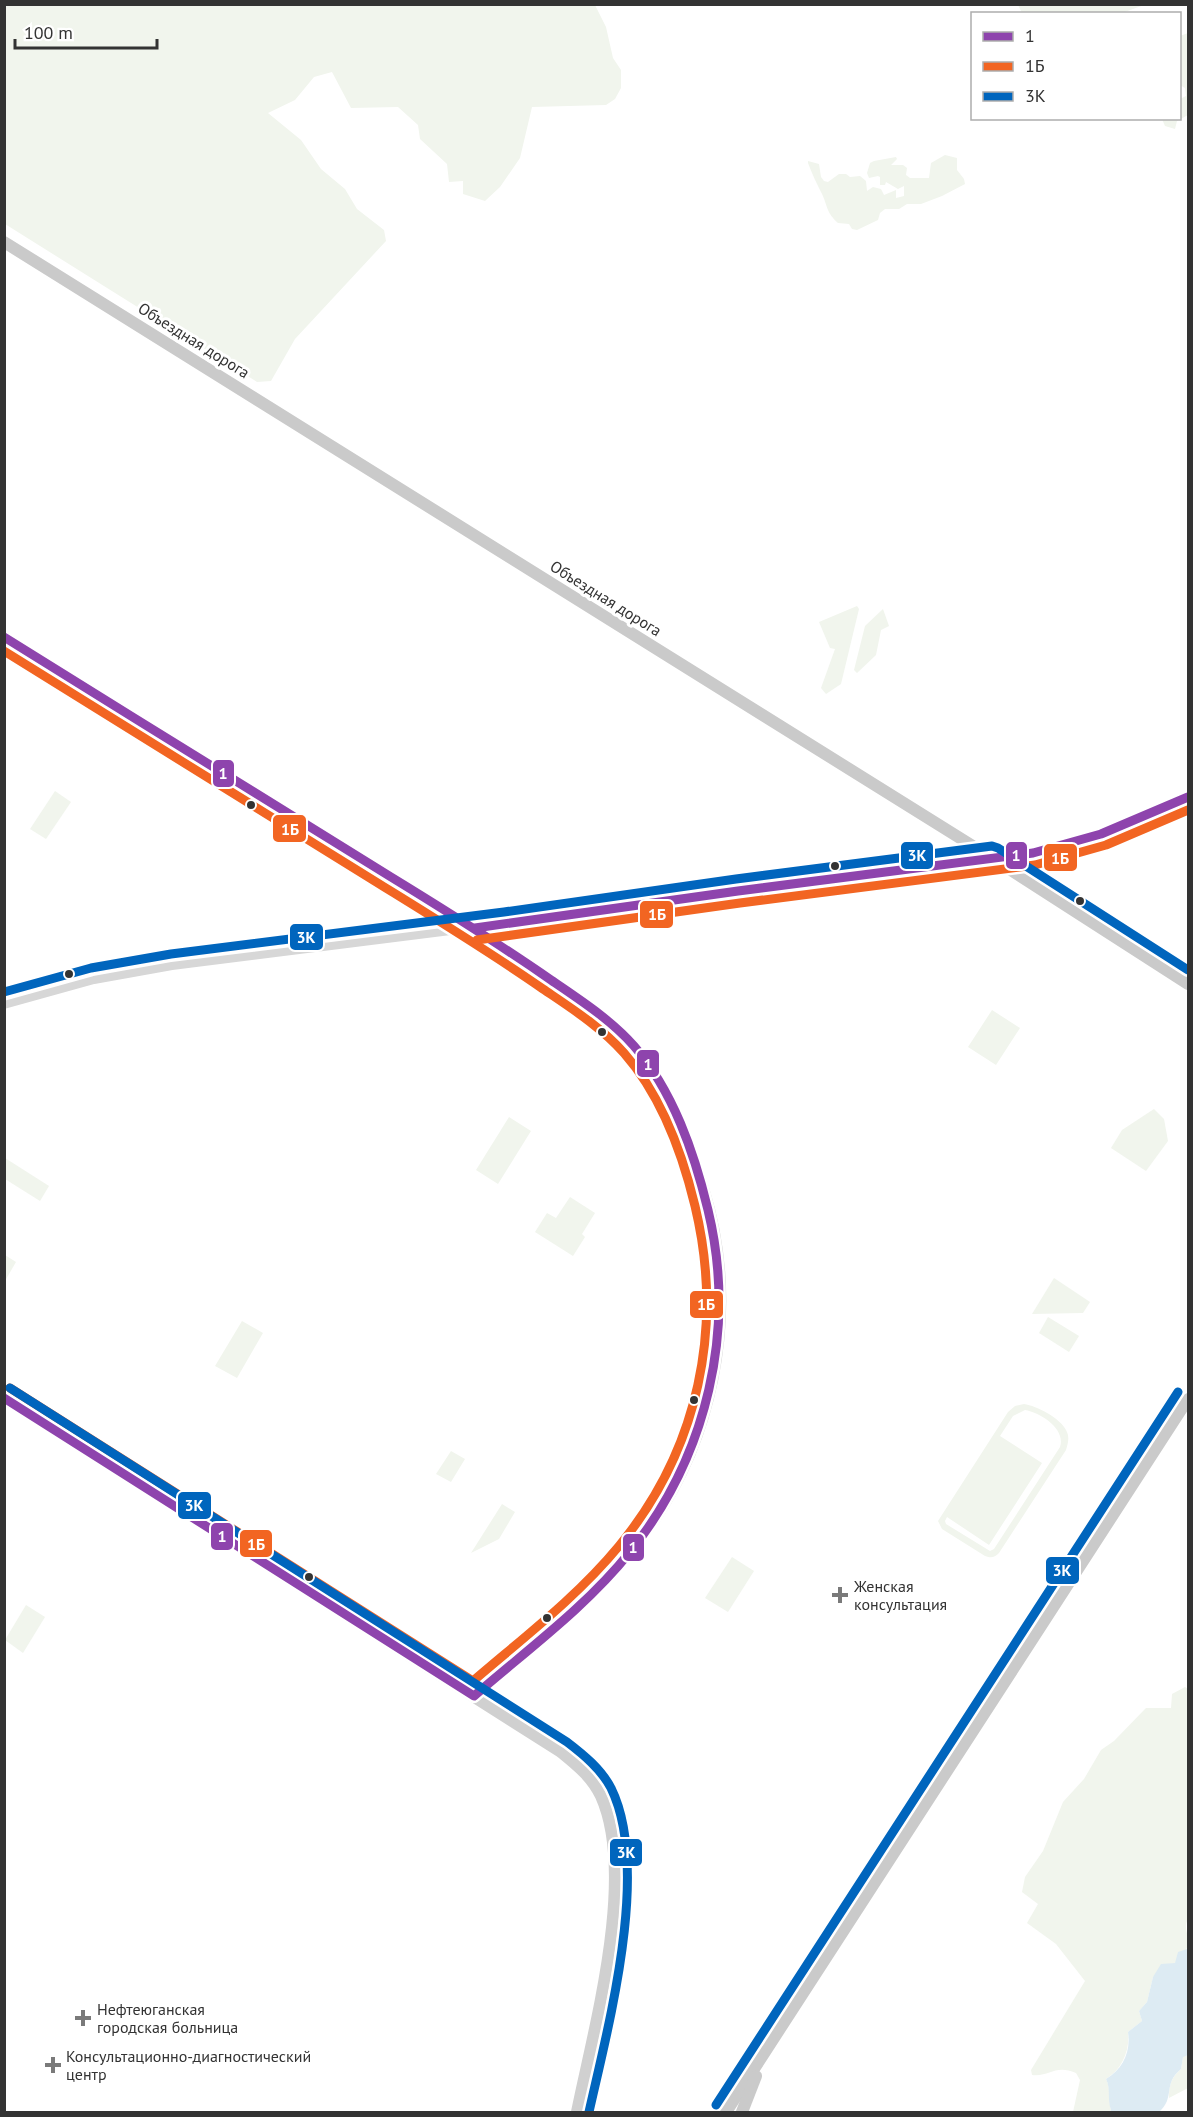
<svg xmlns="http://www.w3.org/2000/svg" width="1193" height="2117" font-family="'PT Sans',sans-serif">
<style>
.green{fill:#f1f5ed;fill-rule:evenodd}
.water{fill:#ddebf3}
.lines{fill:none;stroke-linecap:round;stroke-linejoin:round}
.street{stroke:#d7d7d7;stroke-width:8}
.secondary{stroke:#d0d0d0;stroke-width:12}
.primary{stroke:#cacaca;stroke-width:12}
.bus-1-casing{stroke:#fff;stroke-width:14}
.bus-2-casing{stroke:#fff;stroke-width:14}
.bus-3-casing{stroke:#fff;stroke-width:14}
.bus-1{stroke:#8e44ad;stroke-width:9}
.bus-2{stroke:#f26522;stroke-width:9}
.bus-3{stroke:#0065bd;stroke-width:9}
.bus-dot{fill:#333;stroke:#fff;stroke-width:2}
.poi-dot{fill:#7a7a7a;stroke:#fff;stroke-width:2}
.labels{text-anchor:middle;stroke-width:6;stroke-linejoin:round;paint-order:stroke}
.street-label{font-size:16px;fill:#333;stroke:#fff}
.poi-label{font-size:16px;fill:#333;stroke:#fff;text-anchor:start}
.line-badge{stroke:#fff;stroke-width:2}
.badge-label{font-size:16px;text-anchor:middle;font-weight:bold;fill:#fff}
</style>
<rect width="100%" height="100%" fill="#fff"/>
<g class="green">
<polygon points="4,5 595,5 606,27 613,58 621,70 621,88 615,99 606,105 532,107 520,158 500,187 485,201 463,194 463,181 449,182 447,164 420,139 418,125 398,107 351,108 332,72 314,77 295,100 268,113 301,140 321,169 345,189 357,209 384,230 386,241 295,339 271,381 257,382 5,224"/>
<polygon points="1018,5 1144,5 1122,13 1022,13"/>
<polygon points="1188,33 1188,115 1177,121 1175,129 1165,126 1162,119 1180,118 1180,99 1186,96 1185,88 1180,85 1180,36"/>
<path d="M945,155L957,158V170L964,179L965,184L942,196L921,204H907L899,209H885L880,213L878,220L857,230L852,229L849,224L838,223C826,212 828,207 822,194C817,184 812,174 808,163V161L819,164L821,177L824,181L828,182L839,174H846L850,177L860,176L866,181L867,191L873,187L881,189L884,195L896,190V198L904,196V186L898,189L886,182L885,185H880V177L878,176L869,178L867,173L870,163L874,161L896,157L897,159L891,165H903L907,168L906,175L910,178H929L931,163Z"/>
<polygon points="857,606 859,609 841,684 826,694 821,688 835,649 830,648 819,622"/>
<polygon points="883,609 889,626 881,630 876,655 857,673 854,670 865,626"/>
<polygon points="55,791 71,802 46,839 30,829"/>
<polygon points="992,1010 1020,1028 996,1065 968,1047"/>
<polygon points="1154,1109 1164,1119 1168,1141 1146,1171 1111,1148 1122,1130"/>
<polygon points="509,1117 531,1131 498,1184 476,1170"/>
<polygon points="5,1158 49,1186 40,1201 5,1179"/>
<polygon points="570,1197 595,1213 582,1234 585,1237 573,1256 535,1232 547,1213 556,1218"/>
<polygon points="5,1255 16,1262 5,1281 4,1280"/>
<polygon points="1054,1278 1090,1302 1083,1313 1032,1314"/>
<polygon points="1048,1317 1079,1336 1069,1352 1039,1333"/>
<polygon points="242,1321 263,1333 237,1378 215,1366"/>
<path d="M1024,1404C1037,1406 1060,1418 1066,1430C1070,1437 1068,1443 1066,1450L999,1553C994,1558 991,1558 985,1556L942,1529L938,1521L1008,1412L1015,1406ZM1025,1410C1041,1413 1066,1429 1060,1447L994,1549L990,1551L946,1524L945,1521L947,1517L989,1545L1042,1463L1000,1436L1013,1416Z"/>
<polygon points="451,1451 465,1459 451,1482 436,1474"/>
<polygon points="502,1504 515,1512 499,1539 471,1553"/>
<polygon points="732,1557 754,1571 728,1612 705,1598"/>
<polygon points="26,1605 45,1617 23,1653 5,1640"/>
<path d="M1185,1687L1188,1689V1921H1187C1184,1929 1188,1933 1188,1940C1189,1958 1166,1969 1153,1977L1147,2002L1139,2011L1142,2021L1128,2032C1130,2051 1122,2069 1106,2079C1111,2089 1108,2099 1111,2110L1110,2112H1073L1080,2080L1076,2073C1055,2064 1050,2077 1032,2075L1031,2070L1085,1981L1056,1944L1027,1923L1038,1904L1022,1892L1025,1877L1043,1851L1063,1802L1084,1779L1101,1750L1114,1741L1146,1708H1171L1172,1694Z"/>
<path d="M1188,2055V2088L1169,2098C1169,2085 1171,2078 1181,2069L1183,2056Z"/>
</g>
<path class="water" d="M1188,1946V2055L1183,2057L1181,2069C1162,2085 1176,2097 1159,2112H1110L1111,2110C1107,2099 1111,2089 1106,2079C1123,2069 1131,2052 1128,2032L1142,2021L1139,2011L1147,2002L1153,1977L1161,1964L1175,1963L1178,1952L1187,1949Z"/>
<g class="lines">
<polyline class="street" points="4,1005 94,980 172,966 506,924 738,891 1033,853 1101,834 1188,797"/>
<g class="secondary">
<path d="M4,637C133,717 262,798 391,877C448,911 503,946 557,984C584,1003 612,1021 634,1046C669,1085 687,1138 703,1188C742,1313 713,1452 630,1552C585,1606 527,1650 474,1696"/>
<path d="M4,1398L561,1752C577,1765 592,1777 601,1796C637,1876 594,2028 577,2112"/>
</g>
<g class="primary">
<polyline points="4,242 992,858 1188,984"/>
<polyline points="726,2112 1188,1399"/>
<polyline points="742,2112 756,2076"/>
</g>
<defs>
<g id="bus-1">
<path d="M4,637C133,717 262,798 391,877C445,910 499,944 551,980C580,1000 610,1019 634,1046C673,1091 694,1152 708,1210C737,1330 707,1456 630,1552C586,1607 527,1650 474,1696L4,1398"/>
<polyline points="475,928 738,891 1033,853 1101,834 1188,797"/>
</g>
<g id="bus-2">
<path d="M4,651C130,729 255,808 381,885C436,919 490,952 543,989C571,1008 601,1027 624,1053C661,1095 682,1152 695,1206C724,1327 699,1449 619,1546C577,1597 523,1638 473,1681L10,1388"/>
<polyline points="477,940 740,903 1035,865 1106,845 1188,810"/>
</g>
<g id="bus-3">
<polyline points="4,992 91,968 171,954 504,912 736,879 992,846 998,848 1188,970"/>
<path d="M10,1388L567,1742C584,1755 601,1769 611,1788C651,1869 608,2027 589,2112"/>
<polyline points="716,2105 1178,1392"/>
</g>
</defs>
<use href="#bus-1" class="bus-1-casing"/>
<use href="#bus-2" class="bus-2-casing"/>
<use href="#bus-3" class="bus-3-casing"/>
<use href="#bus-1" class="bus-1"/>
<use href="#bus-2" class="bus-2"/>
<use href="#bus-3" class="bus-3"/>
</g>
<g class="bus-dot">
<circle cx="251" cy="805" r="5"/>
<circle cx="835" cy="866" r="5"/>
<circle cx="1080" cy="901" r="5"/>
<circle cx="69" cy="974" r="5"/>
<circle cx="602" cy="1032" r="5"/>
<circle cx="694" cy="1400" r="5"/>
<circle cx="309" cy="1577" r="5"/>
<circle cx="547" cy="1618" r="5"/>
</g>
<g class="poi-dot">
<path d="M837 1586h6v6h6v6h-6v6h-6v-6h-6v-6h6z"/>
<path d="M80 2009h6v6h6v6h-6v6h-6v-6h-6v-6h6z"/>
<path d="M50 2056h6v6h6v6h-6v6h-6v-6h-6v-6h6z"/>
</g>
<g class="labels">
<g class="street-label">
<text transform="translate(194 340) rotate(32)" y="6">Объездная дорога</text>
<text transform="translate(606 598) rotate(32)" y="6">Объездная дорога</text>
</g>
<g class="poi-label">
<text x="854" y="1592">Женская<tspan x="854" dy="18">консультация</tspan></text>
<text x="97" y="2015">Нефтеюганская<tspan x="97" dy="18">городская больница</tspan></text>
<text x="66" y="2062">Консультационно-диагностический<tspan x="66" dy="18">центр</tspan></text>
</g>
</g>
<g class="line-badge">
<rect x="212" y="759" width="23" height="29" rx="6" fill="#8e44ad"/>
<rect x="272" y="814" width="35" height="29" rx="6" fill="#f26522"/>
<rect x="1005" y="841" width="23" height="29" rx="6" fill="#8e44ad"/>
<rect x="900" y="841" width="34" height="29" rx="6" fill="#0065bd"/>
<rect x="1043" y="843" width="35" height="29" rx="6" fill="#f26522"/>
<rect x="639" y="900" width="35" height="29" rx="6" fill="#f26522"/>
<rect x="289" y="923" width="35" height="28" rx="6" fill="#0065bd"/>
<rect x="636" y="1049" width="24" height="29" rx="6" fill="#8e44ad"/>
<rect x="689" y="1290" width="35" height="29" rx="6" fill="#f26522"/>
<rect x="177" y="1491" width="35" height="29" rx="6" fill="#0065bd"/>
<rect x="210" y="1522" width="24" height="29" rx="6" fill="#8e44ad"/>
<rect x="239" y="1529" width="34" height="29" rx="6" fill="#f26522"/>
<rect x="622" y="1533" width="23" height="29" rx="6" fill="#8e44ad"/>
<rect x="1045" y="1556" width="35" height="29" rx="6" fill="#0065bd"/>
<rect x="609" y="1838" width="34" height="29" rx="6" fill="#0065bd"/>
</g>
<g class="badge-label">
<text x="223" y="779">1</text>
<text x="290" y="835">1Б</text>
<text x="1016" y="861">1</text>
<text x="917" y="861">3К</text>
<text x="1060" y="864">1Б</text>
<text x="657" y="920">1Б</text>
<text x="306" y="943">3К</text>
<text x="648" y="1070">1</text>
<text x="706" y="1310">1Б</text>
<text x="194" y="1511">3К</text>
<text x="222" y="1542">1</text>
<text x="256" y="1550">1Б</text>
<text x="633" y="1553">1</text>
<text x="1062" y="1576">3К</text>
<text x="626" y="1858">3К</text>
</g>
<rect width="1193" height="2117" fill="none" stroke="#333333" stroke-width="12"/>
<rect x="971" y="12" width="210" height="108" fill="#ffffff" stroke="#adadad" stroke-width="1.5"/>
<rect x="983" y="32" width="30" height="9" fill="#8e44ad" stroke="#adadad" stroke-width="1.5"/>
<text x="1025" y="42" font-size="18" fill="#333333">1</text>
<rect x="983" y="62" width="30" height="9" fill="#f26522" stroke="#adadad" stroke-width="1.5"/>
<text x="1025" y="72" font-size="18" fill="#333333">1Б</text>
<rect x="983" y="92" width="30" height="9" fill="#0065bd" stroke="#adadad" stroke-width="1.5"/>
<text x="1025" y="102" font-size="18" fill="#333333">3К</text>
<path d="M15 39v9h142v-9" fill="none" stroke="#333333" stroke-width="3"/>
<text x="24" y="39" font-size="18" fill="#333333" stroke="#ffffff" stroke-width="4.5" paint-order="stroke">100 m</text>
</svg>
